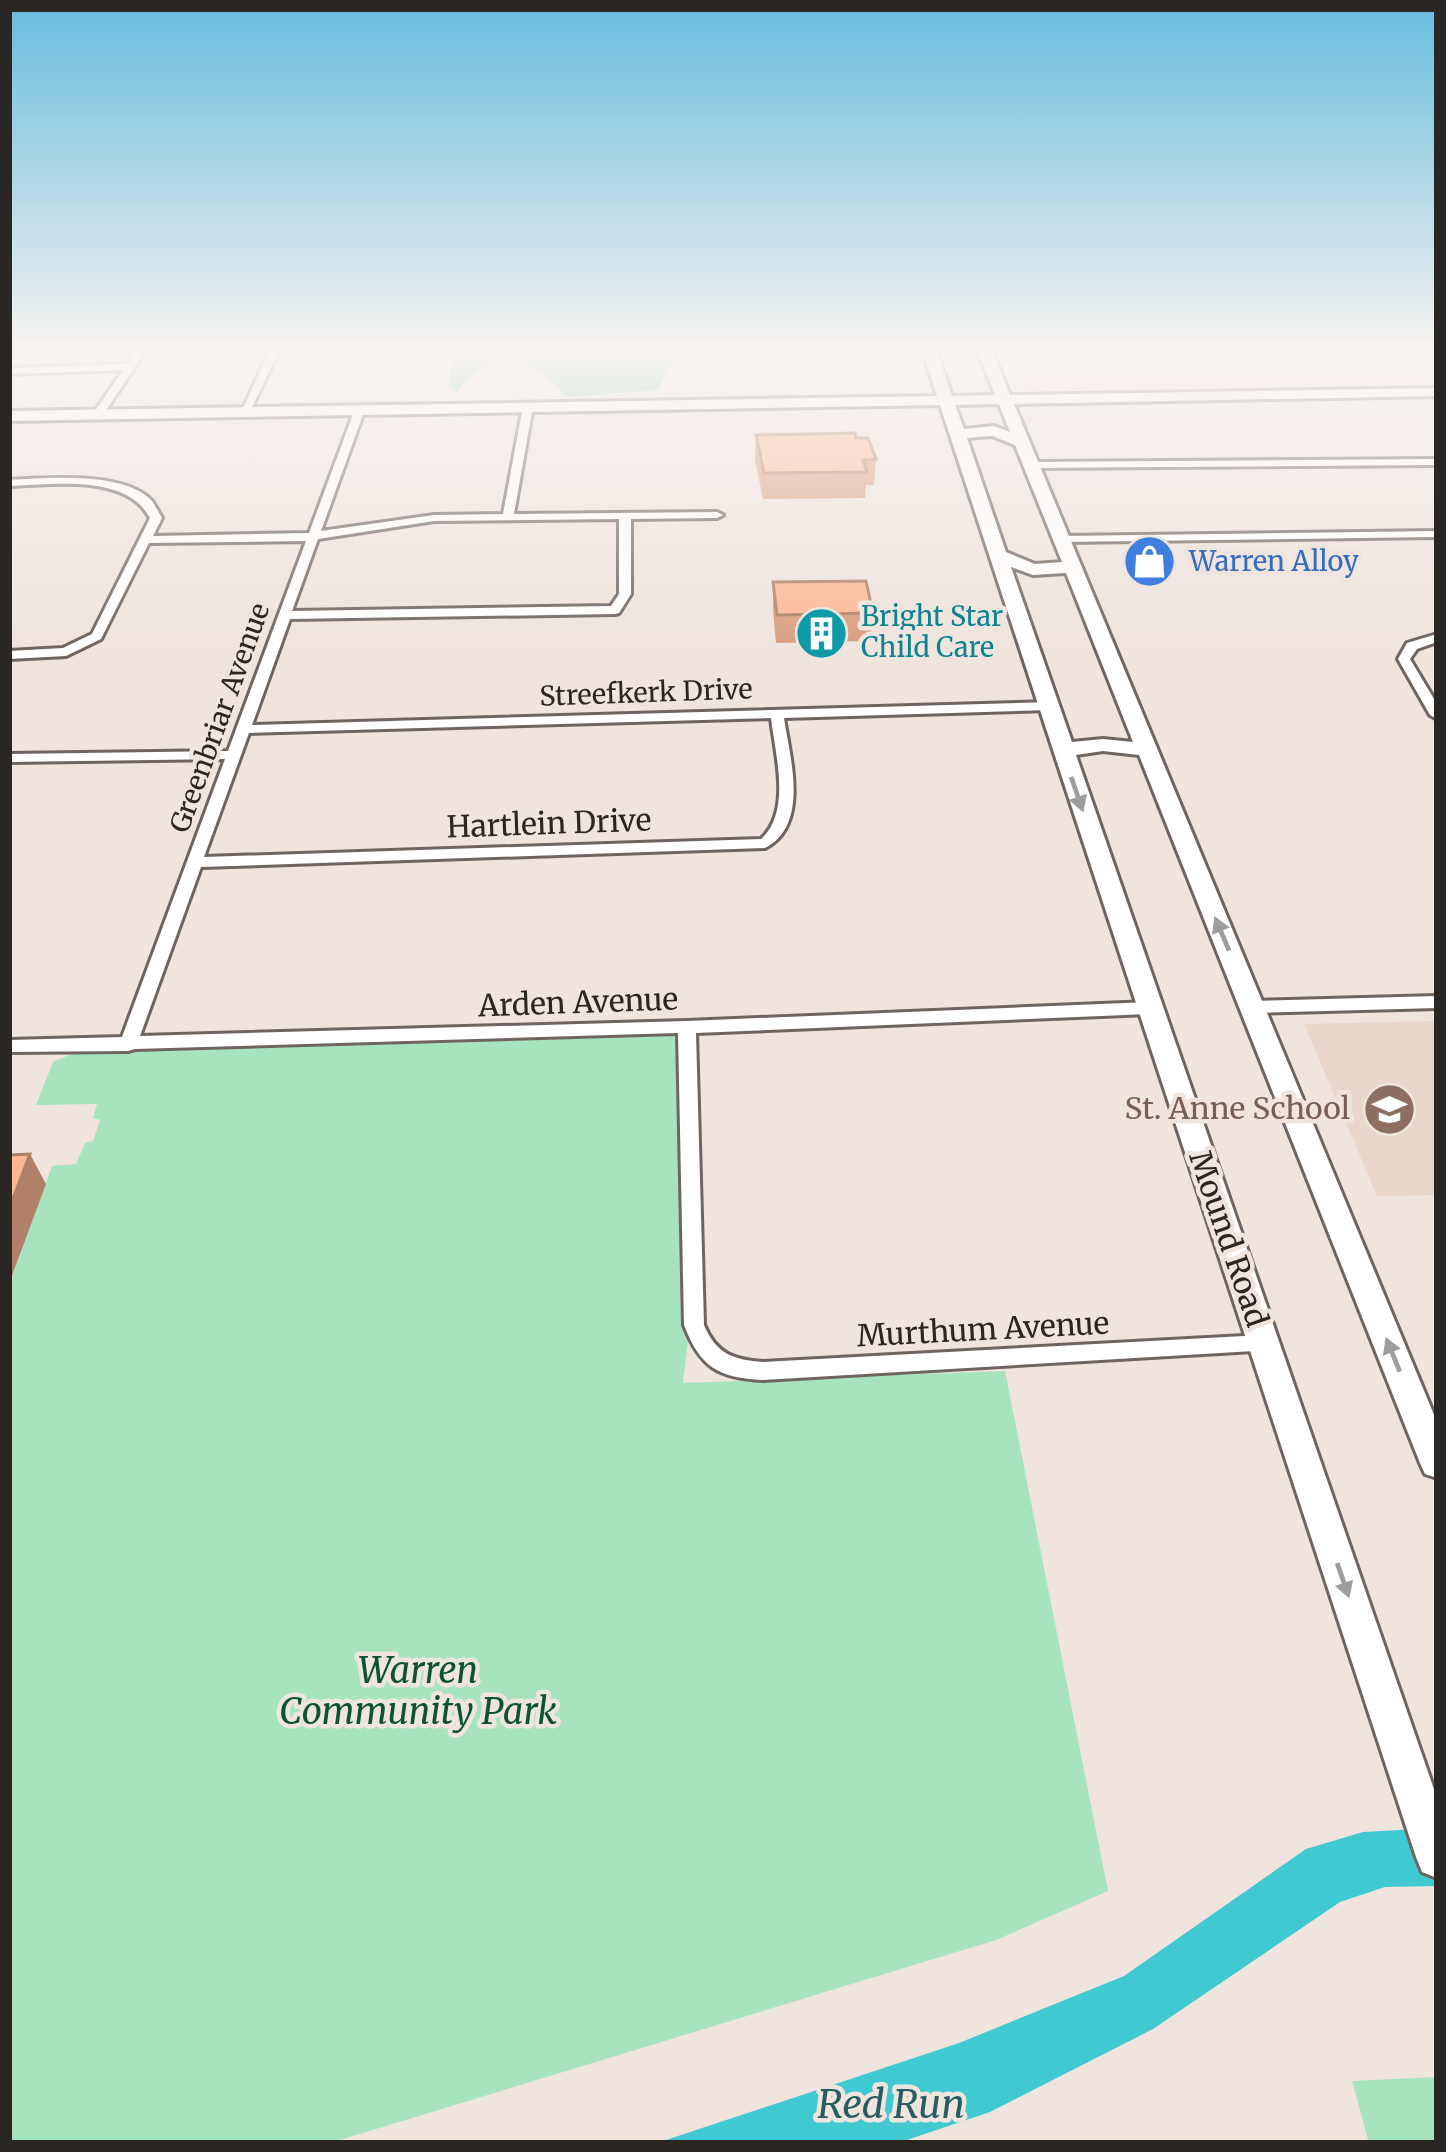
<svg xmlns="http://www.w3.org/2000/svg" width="1446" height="2152" font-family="Merriweather,serif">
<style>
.industrial{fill:#eed5dc}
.built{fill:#e9d7cd}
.green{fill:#a8e3c0}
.forest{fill:#73ce9b}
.water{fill:#40c9d0}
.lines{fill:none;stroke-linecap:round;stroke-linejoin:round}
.street-casing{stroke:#6f6560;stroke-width:6}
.secondary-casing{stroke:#6f6560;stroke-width:6}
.street{fill:#fff;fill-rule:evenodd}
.secondary{fill:#fff;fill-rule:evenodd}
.wall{fill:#d89e7f}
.shaded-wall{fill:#b08168}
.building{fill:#fbb894;stroke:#b08168;stroke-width:3}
.oneway{fill:#9f9d9c}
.labels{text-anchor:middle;stroke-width:9;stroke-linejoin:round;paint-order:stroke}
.far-shop-label{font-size:27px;fill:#366cbe;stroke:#efe4de;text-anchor:start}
.far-culture-label{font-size:27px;fill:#0d838f;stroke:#efe4de;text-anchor:start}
.far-street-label{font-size:27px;fill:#2a2624;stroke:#efe4de}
.street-label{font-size:30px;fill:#2a2624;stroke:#efe4de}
.education-label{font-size:30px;fill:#785e54;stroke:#efe4de;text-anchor:end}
.near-park-label{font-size:36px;font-style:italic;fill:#0c5333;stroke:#efe4de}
.near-water-label{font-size:39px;font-style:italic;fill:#265d60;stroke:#efe4de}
</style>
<rect width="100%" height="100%" fill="#efe4de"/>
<polygon class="industrial" points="1008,349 1437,349 1437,385 1028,391 1022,389"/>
<polygon class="built" points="1437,1021 1437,1195 1377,1196 1304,1024"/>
<g class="green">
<polygon points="673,1036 683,1048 689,1333 683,1383 1005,1371 1108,1891 996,1940 330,2143 9,2143 9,1286 52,1166 76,1164 85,1143 93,1141 100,1120 93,1118 97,1104 36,1105 53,1062 74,1053"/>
<polygon points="1437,2077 1437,2143 1369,2143 1352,2081"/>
</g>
<path class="forest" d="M452,349H678L658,390L565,397C551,375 517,354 487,365C475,369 465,383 457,392L450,387Z"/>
<polygon class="water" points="1437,1828 1437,1886 1385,1887 1340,1902 1153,2029 990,2112 898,2143 657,2143 959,2043 1124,1976 1306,1849 1363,1832"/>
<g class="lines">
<defs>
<g id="street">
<polygon points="138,349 147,349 102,416 98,417 93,414 123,370 9,374 10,368 127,364"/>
<polygon points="270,349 280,349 250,411 241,413"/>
<path d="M528,403L533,406L514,514L717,512L723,515L717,518L631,519V594L619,613L615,614L290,619L252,725L1049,702L1056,706L1049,710L784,718C790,758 810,825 765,848L201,867L140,1036L687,1021L1149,1002L1158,1008L1149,1014L696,1033L704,1325C716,1354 734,1360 763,1362L1263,1335L1271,1338L1274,1344L1271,1350L763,1380C718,1378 700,1367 684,1325L678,1033L135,1049L128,1051L9,1052V1040L122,1037L225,759L9,762V754L228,751L306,541L149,543L101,639L66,656L9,659V651L63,648L92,634L150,518C126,473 52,485 9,486V480C47,478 124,471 152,501C153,502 161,516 162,518L153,536L309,533L355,409L360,406L365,409L321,531L434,515L503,514L523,406ZM619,519V594L611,606L292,611L318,539L434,521ZM771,718C775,754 792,811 761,839L204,857L249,733Z"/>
<polygon points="1437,459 1437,465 1031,468 1026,465 1031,462"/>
<polygon points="1437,531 1437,537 1062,542 1056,539 1062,536"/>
<polygon points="1437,634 1437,642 1417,649 1410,659 1437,704 1437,719 1430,715 1398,659 1407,643"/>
<polygon points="1437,996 1437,1008 1253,1013 1244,1007 1253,1001"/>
</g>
<path id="secondary" d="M922,349H936L952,396L995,395L977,349H991L1010,395L1437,388V396L1014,404L1437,1422V1478L1425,1474L1420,1463L1139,755L1103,751L1076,755L1437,1798V1878L1422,1872L1416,1857L940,405L9,421V411L937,396ZM999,404L1010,432L994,426L964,429L955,405ZM992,436L1015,445L1062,562L1035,564L1006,552L967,438ZM1011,567L1033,575L1066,573L1133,742L1103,739L1072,742Z"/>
</defs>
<use href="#street" class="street-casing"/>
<use href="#secondary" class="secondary-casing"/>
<use href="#street" class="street"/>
<use href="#secondary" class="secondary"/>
</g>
<g class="wall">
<polygon points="756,435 856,438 876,459 874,485 866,485 865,498 763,499 755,460"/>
<polygon points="773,582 873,613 871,641 776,643 773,610"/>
</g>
<polygon class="shaded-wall" points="30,1154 46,1184 9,1284 9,1209"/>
<g class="building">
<polygon points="855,433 856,438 868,438 876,459 863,460 867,472 764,473 756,435"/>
<polygon points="866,581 873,613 777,615 773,582"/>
<polygon points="30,1154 9,1209 9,1155"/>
</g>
<defs><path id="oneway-solid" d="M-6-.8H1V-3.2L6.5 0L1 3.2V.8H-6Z" transform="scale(3)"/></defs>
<g class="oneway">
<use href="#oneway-solid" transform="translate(1077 794) rotate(71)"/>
<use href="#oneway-solid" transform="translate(1222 934) rotate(-113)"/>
<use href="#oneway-solid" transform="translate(1393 1355) rotate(-112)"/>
<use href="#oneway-solid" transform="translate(1343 1580) rotate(71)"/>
</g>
<linearGradient id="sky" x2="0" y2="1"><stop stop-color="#65bcde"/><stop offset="0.54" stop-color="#f8f3f0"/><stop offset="1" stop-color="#f8f3f0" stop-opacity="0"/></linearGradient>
<rect width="1446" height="650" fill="url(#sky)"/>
<defs>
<symbol id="shop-disc" viewBox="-11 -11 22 22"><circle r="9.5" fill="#3f7fe0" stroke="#efe4de"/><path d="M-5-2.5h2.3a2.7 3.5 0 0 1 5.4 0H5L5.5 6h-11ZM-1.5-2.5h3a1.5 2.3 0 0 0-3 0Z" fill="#fff"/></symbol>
<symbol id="building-disc" viewBox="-11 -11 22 22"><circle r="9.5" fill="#0f9aa8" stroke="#efe4de"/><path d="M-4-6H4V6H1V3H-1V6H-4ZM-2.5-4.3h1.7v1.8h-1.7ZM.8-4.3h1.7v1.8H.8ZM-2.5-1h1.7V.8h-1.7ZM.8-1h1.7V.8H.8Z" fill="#fff"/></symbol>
<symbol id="school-disc" viewBox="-11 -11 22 22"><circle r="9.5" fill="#8d6e63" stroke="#efe4de"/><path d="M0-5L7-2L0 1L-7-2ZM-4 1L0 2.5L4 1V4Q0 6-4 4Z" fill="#fff"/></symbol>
</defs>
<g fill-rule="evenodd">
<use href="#shop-disc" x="1120" y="532" width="59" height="59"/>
<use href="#building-disc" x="792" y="604" width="59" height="59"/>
<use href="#school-disc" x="1360" y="1080" width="59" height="59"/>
</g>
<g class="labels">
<g class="far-shop-label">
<text x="1189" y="571">Warren Alloy</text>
</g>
<g class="far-culture-label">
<text x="861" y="626">Bright Star<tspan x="861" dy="31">Child Care</tspan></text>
</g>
<g class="far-street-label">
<text transform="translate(646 693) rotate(-2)" y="9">Streefkerk Drive</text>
<text transform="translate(220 718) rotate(-70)" y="9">Greenbriar Avenue</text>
</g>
<g class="street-label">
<text transform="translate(549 824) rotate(-2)" y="10">Hartlein Drive</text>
<text transform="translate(578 1003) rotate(-2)" y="10">Arden Avenue</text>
<text transform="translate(1228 1239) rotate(71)" y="10">Mound Road</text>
<text transform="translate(983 1330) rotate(-3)" y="10">Murthum Avenue</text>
</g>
<g class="education-label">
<text x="1350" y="1119">St. Anne School</text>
</g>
<g class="near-park-label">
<text x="418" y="1683">Warren<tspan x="418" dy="41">Community Park</tspan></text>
</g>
<g class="near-water-label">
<text x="891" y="2118">Red Run</text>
</g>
</g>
<rect width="1446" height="2152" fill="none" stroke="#2a2624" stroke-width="24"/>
</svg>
